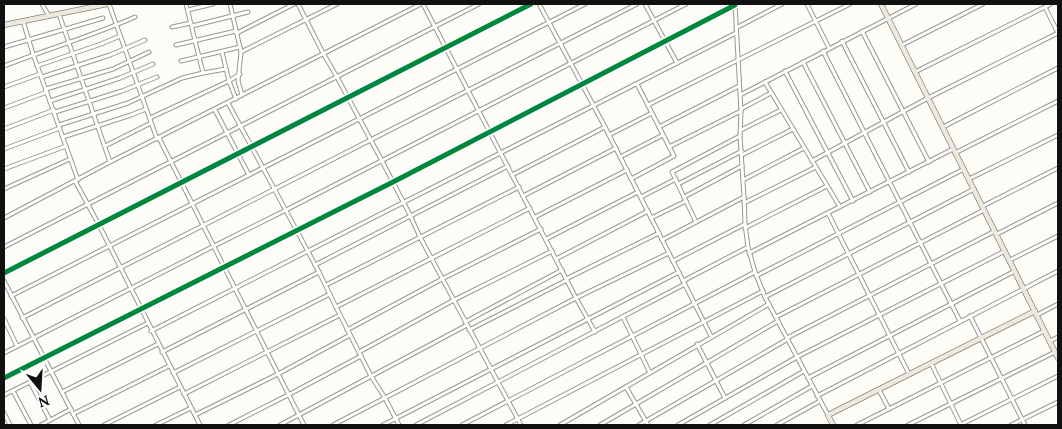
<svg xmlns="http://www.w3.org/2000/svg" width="1062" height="429" font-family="Lora,serif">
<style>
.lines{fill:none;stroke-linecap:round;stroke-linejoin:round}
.minor-casing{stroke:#979795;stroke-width:5}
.major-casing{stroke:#858482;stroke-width:6}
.minor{stroke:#fffffe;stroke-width:3}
.major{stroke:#ede9dc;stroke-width:4.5}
.cycleway-casing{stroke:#fff;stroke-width:8}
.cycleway{stroke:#00873e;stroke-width:5}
</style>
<rect width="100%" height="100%" fill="#fdfcf7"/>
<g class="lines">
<defs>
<g id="minor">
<polyline points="42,4 49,16"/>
<polyline points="109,4 157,139"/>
<polyline points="186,4 203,73"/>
<polyline points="230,4 241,52 238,81 242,95"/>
<polyline points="298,4 323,53 337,77 382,161 410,215 420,237 521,425"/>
<polyline points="423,4 576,298 595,332"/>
<polyline points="539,4 605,127 711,336"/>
<polyline points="645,4 677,63"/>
<polyline points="735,4 741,111 740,136 744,197 745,224 748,247 755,272 765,297 828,415"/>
<polyline points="807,4 829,48"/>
<polyline points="1045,7 1058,33"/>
<polyline points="188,10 213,4"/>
<polyline points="59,14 110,162"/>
<polyline points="23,21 33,54 78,180"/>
<polyline points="192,26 248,12"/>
<polyline points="172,27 191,23"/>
<polyline points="736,28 782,4"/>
<polyline points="862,31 929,162"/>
<polyline points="237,33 294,4"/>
<polyline points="842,41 909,172"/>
<polyline points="176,45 236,31"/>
<polyline points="902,45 983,4"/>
<polyline points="4,47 103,18"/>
<polyline points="823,51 960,321"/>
<polyline points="222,52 229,81 236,99"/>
<polyline points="241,52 337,4"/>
<polyline points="181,61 240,47"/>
<polyline points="803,62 870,192"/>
<path d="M4,66C47,49 92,36 135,17"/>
<polyline points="37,66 101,44 120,36"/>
<polyline points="785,71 853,201"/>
<polyline points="915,72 1051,4"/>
<polyline points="42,77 110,55 145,40"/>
<polyline points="765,82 840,207"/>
<polyline points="4,87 40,74"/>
<polyline points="46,89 113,69 149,52"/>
<polyline points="740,95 916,4"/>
<polyline points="50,101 120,78 153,64"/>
<polyline points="228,103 319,272 336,307 371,376 385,398 399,425"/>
<polyline points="648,105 850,4"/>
<polyline points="4,108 47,92"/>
<polyline points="741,109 771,93"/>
<polyline points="215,110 249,175"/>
<polyline points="55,112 122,91 157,77"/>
<polyline points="150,118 229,81 240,74"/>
<polyline points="59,125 128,103 182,78 203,73 226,69"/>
<polyline points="659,127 739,86"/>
<polyline points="943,127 1058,68"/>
<polyline points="4,129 54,110"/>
<polyline points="741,130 781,110"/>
<polyline points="609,135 652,113"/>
<polyline points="63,137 131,115 146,109"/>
<polyline points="159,138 304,425"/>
<polyline points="105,146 151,123"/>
<polyline points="669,147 741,111"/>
<polyline points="4,149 60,128"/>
<polyline points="955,153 1058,101"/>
<polyline points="742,155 793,129"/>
<polyline points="620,157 663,135"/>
<polyline points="812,161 928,98 1058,33"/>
<polyline points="4,169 66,146"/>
<polyline points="512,175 605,127"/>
<polyline points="631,179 674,156 637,84"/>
<polyline points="969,179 1058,135"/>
<polyline points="743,180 804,148"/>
<polyline points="75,181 99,225 200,425"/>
<polyline points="678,184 742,151"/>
<polyline points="4,189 70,159"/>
<polyline points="523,196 616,148"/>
<polyline points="641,197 676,179"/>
<polyline points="684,197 742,166"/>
<polyline points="744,203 816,167"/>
<polyline points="983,206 1058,168"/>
<polyline points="828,213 909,374"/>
<polyline points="535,217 627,170"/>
<polyline points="4,218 110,162 421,4"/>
<polyline points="651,218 686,201"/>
<polyline points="696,222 672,172 740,136"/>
<polyline points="745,228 827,186"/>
<polyline points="997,234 1058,203"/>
<polyline points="546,239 638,192"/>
<polyline points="662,240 744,197"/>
<polyline points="4,247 479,4"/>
<polyline points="749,253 953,149"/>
<polyline points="556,259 648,211"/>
<polyline points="1010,260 1058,236"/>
<polyline points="673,261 745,224"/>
<polyline points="315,265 508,166"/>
<polyline points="4,273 531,4"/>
<polyline points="756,276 964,169"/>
<polyline points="566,279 659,233"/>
<polyline points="4,281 79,425"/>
<polyline points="683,281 748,247"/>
<polyline points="326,285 519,187"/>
<polyline points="11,296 585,4"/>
<polyline points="765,297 974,189"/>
<polyline points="336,307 530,208"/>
<polyline points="1037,315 1058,304"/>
<polyline points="970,316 1025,425"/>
<polyline points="623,317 650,373"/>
<polyline points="776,317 984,210"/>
<polyline points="22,318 637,4"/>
<polyline points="4,319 17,346"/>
<polyline points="465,322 562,270"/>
<polyline points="347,330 442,279 541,229"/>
<polyline points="469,330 567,280"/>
<polyline points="151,331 736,33"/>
<polyline points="787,338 995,231"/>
<polyline points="1050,341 1058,337"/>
<polyline points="697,344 725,398"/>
<polyline points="162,352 319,272"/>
<polyline points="359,352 454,300 552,251"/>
<polyline points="4,353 214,246 286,210 686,4"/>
<polyline points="931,363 961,425"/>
<polyline points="173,373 330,294"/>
<polyline points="4,378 393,182 735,5"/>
<polyline points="808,378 1015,271"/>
<polyline points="30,382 50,420"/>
<polyline points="626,387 648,425"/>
<polyline points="879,390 889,409"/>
<polyline points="13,391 31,425"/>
<polyline points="62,392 158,344"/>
<polyline points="184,394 340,315"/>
<polyline points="4,395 148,323"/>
<polyline points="817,396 1058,271"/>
<polyline points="4,413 10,425"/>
<polyline points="73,414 169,366"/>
<polyline points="195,415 278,374 350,335"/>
<polyline points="41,425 71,409"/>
<polyline points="104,425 180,387"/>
<polyline points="156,425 191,408"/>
<polyline points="229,425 288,395 361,356"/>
<polyline points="280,425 467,325"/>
<polyline points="333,425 576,298 669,253"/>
<polyline points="383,425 679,272"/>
<polyline points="416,425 685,284"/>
<polyline points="462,425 755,272"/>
<polyline points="506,425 763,291"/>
<polyline points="560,425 769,304"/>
<polyline points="600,425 778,321"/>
<polyline points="639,425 788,339"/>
<polyline points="678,425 797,357 1005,251"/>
<polyline points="710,425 804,371"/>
<polyline points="744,425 812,386"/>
<polyline points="777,425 820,401"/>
<polyline points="857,425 1044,331"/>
<polyline points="908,425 1055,352"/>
<polyline points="960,425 1058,376"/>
<polyline points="1011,425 1058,402"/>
</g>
<g id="major">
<polyline points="881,4 1058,358"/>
<polyline points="4,25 107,4"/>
<polyline points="833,425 828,415 1035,311"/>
</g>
</defs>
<use href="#minor" class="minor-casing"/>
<use href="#major" class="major-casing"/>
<use href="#minor" class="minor"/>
<use href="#major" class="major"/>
<defs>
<g id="cycleway">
<polyline points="4,273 531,4"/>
<polyline points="4,378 393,182 735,5"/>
</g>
</defs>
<use href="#cycleway" class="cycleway-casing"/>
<use href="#cycleway" class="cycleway"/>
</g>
<rect width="1062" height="429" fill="none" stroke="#111111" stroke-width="10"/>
<g transform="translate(40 389) rotate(162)" stroke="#ffffff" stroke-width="4" paint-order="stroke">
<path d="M0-4L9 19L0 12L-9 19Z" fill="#111111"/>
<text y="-8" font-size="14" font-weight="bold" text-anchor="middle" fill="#111111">N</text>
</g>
</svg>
